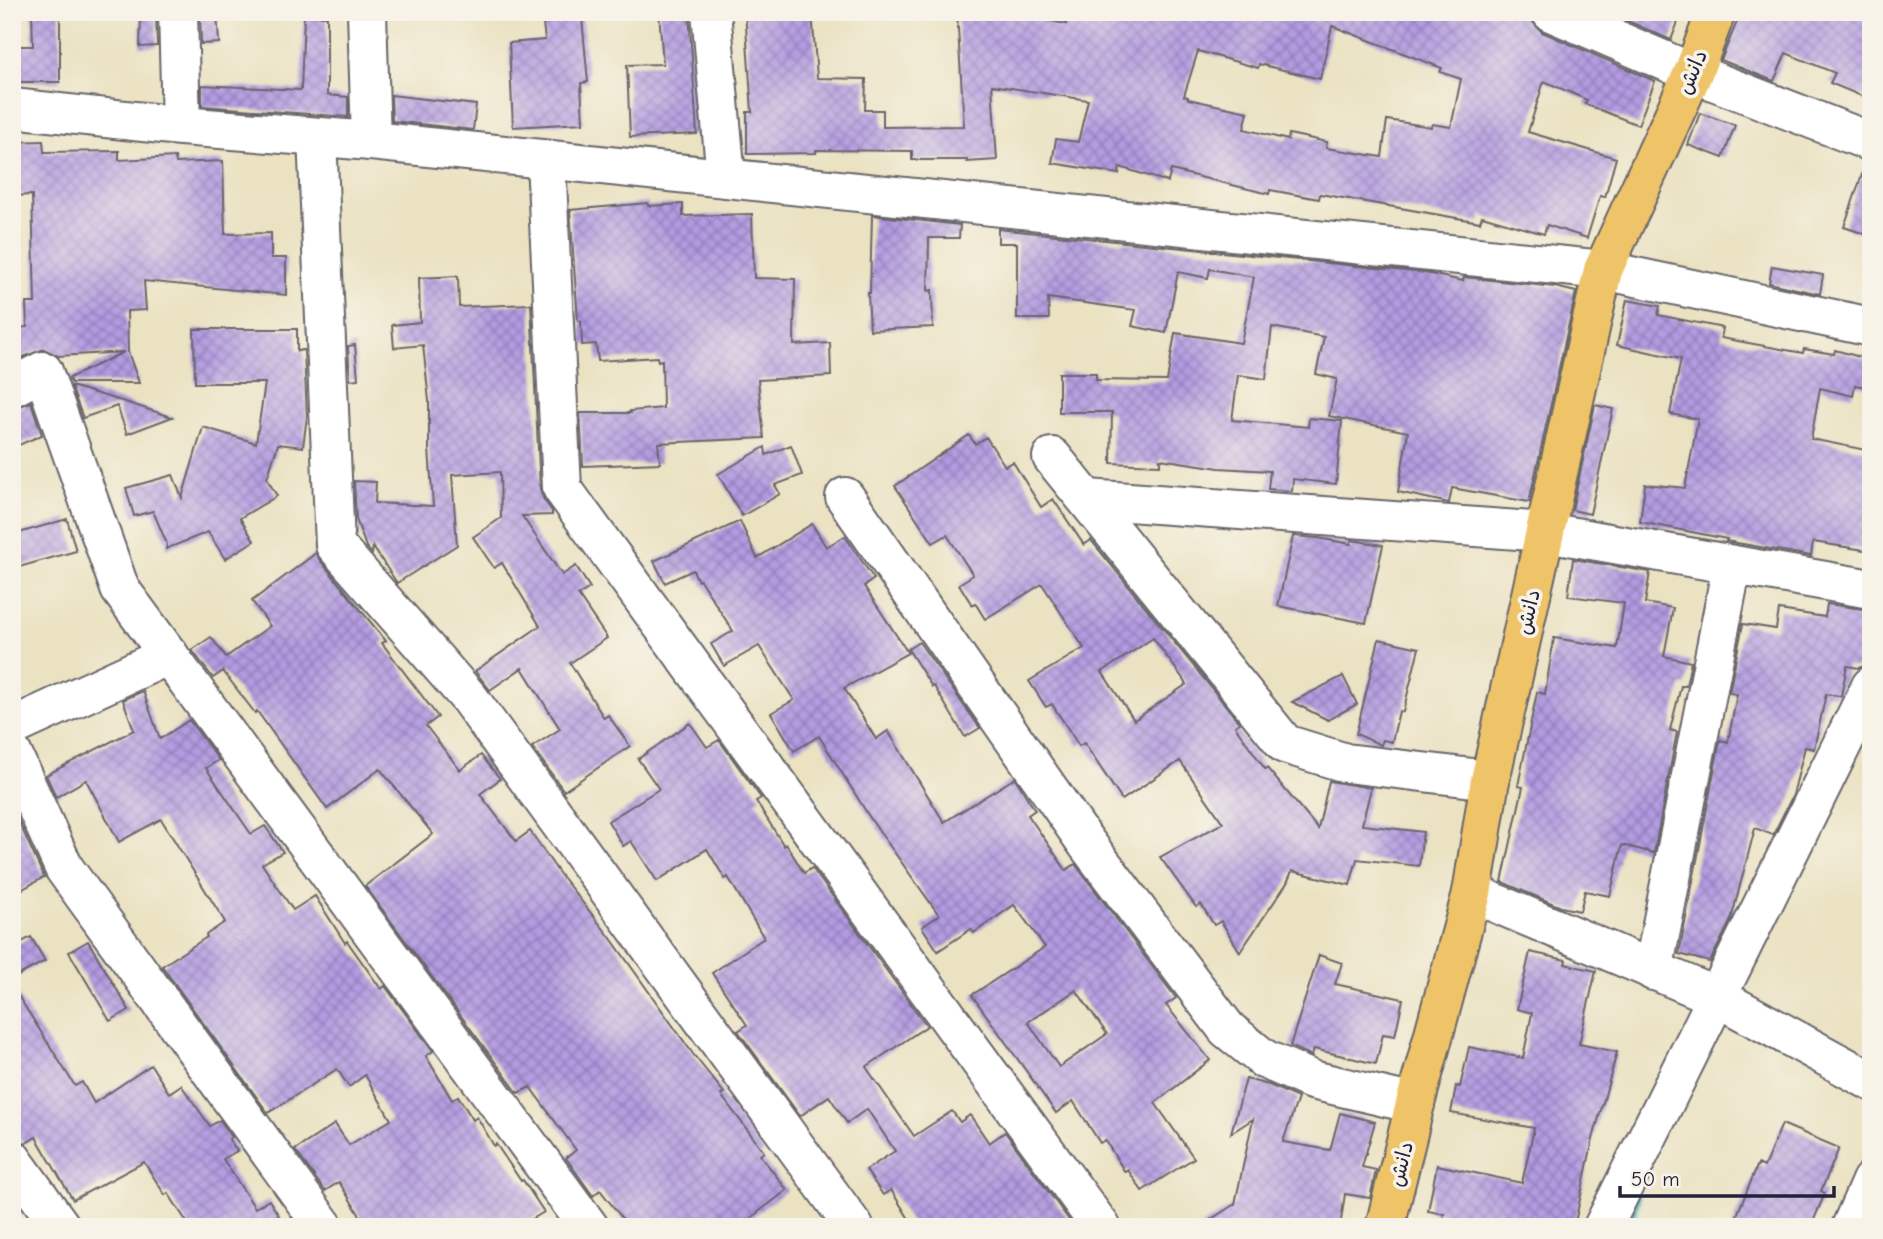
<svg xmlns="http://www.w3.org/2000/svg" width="1883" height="1239" font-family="'Comic Neue','Playpen Sans Arabic',sans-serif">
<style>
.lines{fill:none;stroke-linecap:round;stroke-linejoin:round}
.stream{stroke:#3faebb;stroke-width:9}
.building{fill:url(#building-cross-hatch);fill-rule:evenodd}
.minor-casing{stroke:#68656a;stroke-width:42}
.major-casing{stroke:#68656a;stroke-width:42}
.minor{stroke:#fff;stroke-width:38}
.major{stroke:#efc469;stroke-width:38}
.labels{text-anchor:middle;stroke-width:7;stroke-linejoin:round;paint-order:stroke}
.street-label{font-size:21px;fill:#22223b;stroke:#f7f3e8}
</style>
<defs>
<pattern id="building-cross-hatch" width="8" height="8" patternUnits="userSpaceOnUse" patternTransform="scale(1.75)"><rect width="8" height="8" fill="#b39be1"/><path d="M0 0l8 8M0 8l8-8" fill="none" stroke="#917eb8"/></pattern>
</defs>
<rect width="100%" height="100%" fill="#f7f3e8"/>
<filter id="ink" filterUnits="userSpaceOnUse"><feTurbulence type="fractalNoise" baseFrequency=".0143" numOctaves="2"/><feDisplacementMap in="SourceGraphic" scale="14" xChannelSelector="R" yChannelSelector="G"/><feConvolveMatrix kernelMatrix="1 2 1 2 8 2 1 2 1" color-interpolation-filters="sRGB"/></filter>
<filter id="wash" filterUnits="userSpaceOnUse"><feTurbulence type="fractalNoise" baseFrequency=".00686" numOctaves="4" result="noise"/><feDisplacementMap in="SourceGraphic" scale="28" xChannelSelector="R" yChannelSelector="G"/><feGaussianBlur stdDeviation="1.57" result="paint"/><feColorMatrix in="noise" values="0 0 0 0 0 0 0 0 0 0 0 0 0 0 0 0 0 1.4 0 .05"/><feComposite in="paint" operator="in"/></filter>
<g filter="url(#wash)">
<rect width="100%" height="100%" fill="#ebe2c2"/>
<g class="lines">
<polyline class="stream" points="1628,1227 1636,1199"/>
</g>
<g id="blocks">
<g class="building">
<polygon points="32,12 60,12 60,82 12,82 12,46 33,46"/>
<polygon points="141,12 156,12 157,46 140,47"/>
<polygon points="200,12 217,12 219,43 201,44"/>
<polygon points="659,12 689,12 697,134 630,137 627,65 663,64"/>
<path d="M745,12H812L817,78L866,79L865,110H883V127L964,126L957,12H1007L1066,24L1069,12H1512L1532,21L1542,32L1655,81L1638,125L1585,104L1587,100L1544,81L1528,132L1616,158L1605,197L1600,196L1587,238L1547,225L1544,234L1482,216L1480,222L1320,194L1319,199L1270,190L1269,194L1171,170L1168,182L1120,167L1119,174L1052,163L1056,139L1078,142L1088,100L992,85L997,160L967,162V160H912V151L816,150V153L747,154V112H752ZM1332,26L1442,68L1440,72L1461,79L1451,127L1432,124L1431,127L1387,120L1382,157L1326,148L1327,142L1289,134L1288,140L1244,129L1248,112L1188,99V97L1184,96L1198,51L1258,68L1259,64L1320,79Z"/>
<polygon points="1607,12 1682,12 1671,40"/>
<polygon points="1741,12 1871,12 1871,100 1830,83 1835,73 1786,53 1774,81 1721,60"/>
<polygon points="304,15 327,16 327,95 348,97 348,117 202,106 202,85 301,90"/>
<polygon points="582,18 588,82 581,83 583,123 513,127 509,43 545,40 543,23"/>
<polygon points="391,95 476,105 473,130 392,121"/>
<polygon points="1700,113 1735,125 1723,158 1688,145"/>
<polygon points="43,141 44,152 119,151 119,160 175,157 176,163 223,161 225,234 271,233 271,258 286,258 286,295 144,281 146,310 127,311 128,352 139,383 71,383 69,378 124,352 58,356 44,349 21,358 12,358 12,328 27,327 26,303 35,303 32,195 12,196 12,142"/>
<polygon points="1866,163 1871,163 1871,236 1844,227"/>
<polygon points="648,203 648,206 683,204 683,216 752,214 754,278 795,279 794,345 830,343 831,376 758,380 764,438 658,443 660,463 583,466 580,413 631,413 630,411 663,408 662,360 658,361 657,357 598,361 596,344 582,345 581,321 578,321 570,210"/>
<polygon points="872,215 960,225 959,238 929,238 928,291 932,290 933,327 870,330 868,293 870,293"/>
<polygon points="998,229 1426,273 1463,281 1464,277 1555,287 1576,292 1529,502 1452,488 1449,503 1398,492 1408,432 1329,416 1337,379 1316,374 1324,337 1272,327 1266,379 1238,375 1232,420 1308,427 1309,418 1342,421 1336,484 1293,479 1292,491 1268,489 1270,471 1219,468 1160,459 1160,465 1111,463 1112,412 1059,412 1059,373 1096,373 1096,380 1167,381 1175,333 1241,343 1254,277 1210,269 1208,278 1178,272 1166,333 1132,326 1136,310 1048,298 1049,319 1017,319 1017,243 998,243"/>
<polygon points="1772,266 1823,275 1820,294 1769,283"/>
<polygon points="458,276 459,307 531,304 540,489 544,500 552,511 552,515 522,516 562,575 576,566 590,588 578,595 607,638 570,663 604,718 608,715 630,746 564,791 532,747 560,729 522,668 490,690 475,671 540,626 502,563 494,568 473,537 501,518 500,472 452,475 457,545 397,583 373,547 372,554 366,547 356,519 354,481 376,482 375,503 433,506 429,449 429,401 423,345 394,348 392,325 420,322 419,278"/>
<polygon points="1627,300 1660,306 1658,315 1723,328 1721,338 1803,353 1804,349 1834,354 1835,350 1871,360 1871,388 1855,385 1853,396 1820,388 1811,439 1871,451 1871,551 1813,542 1811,556 1726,541 1727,539 1640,522 1645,484 1685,488 1698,419 1670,414 1681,359 1617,345"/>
<polygon points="194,329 297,329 297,351 304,350 307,416 303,447 278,444 267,479 277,496 240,518 254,541 225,559 208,532 166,549 167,544 153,511 134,516 126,488 173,475 182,498 203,427 256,443 265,383 195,383"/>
<polygon points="355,345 358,379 350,380 348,346"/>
<polygon points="71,386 125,402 172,417 127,434 117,406 83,418"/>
<polygon points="31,402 42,435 12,448 12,409"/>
<polygon points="1595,405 1613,409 1590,514 1572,510"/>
<path d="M969,435L975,444L986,437L1005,466L1013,462L1041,507L1053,499L1084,545L1091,540L1240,723L1235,726L1265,769L1267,768L1318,829L1329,781L1371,788L1362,825L1423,832L1419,866L1357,859L1350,885L1292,871L1287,883L1240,952L1221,921L1214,925L1201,904L1196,907L1160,857L1223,823L1180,761L1122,800L1084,743L1079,746L1052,704L1046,707L1029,681L1084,648L1042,584L985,619L975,603L972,605L959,584L973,575L947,535L933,543L895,486ZM1153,638L1187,684L1134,720L1102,672Z"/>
<polygon points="791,445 802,475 775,485 780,494 742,516 718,474 765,447 766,455"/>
<polygon points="67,519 76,551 12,569 12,535"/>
<path d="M740,521L757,558L812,524L826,547L845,536L874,579L864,586L908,653L844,688L876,739L888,731L944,822L1015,778L1035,810L1028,815L1066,870L1075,864L1176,998L1166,1005L1210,1060L1155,1103L1194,1158L1142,1191L1128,1170L1125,1172L1105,1140L1100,1143L1073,1101L1056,1113L972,995L1045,947L1014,905L974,933L971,929L938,951L922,927L939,915L872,821L819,736L794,751L771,713L794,700L759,646L724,666L711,644L733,631L700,580L698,581L693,570L665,583L654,561ZM1076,990L1107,1034L1059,1067L1028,1022Z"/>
<polygon points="1293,536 1318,538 1351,544 1351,540 1383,545 1366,623 1278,606"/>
<polygon points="316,553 319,559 386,641 382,643 438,717 426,726 460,770 481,755 500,779 480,794 516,841 530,831 559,873 610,937 693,1054 724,1093 721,1095 764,1152 760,1155 787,1190 739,1227 629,1227 600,1190 593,1196 566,1158 576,1150 530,1087 518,1093 365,886 433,834 380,769 327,809 257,711 255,713 223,671 213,678 192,650 211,637 226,657 270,626 252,601"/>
<polygon points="1573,559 1650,572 1645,603 1673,608 1664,656 1691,662 1686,686 1681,686 1670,730 1677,732 1654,853 1622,845 1610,896 1585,891 1580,911 1561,907 1502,882 1523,787 1518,786 1537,692 1545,694 1554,638 1617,648 1624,603 1568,596"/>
<polygon points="1827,604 1871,610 1871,629 1864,666 1859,668 1847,666 1841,696 1826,694 1814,749 1805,747 1793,795 1773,835 1755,828 1731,920 1710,962 1679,954 1720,740 1728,742 1737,694 1729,693 1743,624 1776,629 1779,610 1825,617"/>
<polygon points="1379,639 1419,648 1403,712 1399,711 1392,742 1383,740 1381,745 1356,734"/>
<polygon points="919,642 980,728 965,737 934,686 932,687 908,649"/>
<polygon points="1343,676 1357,704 1328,720 1292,702"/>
<polygon points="143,691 160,739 189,720 219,760 206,768 251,834 265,826 283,852 262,864 293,910 315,896 345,943 347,941 381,989 385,986 433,1051 426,1056 452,1100 458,1096 473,1120 477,1117 494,1146 496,1144 521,1181 523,1180 544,1212 519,1227 367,1227 339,1182 325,1191 295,1150 335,1124 349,1145 391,1120 365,1075 349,1087 337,1069 268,1113 162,966 207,937 206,935 225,922 161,819 119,842 86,780 56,797 46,775 134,730 123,700"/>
<polygon points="690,723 707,747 719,740 761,798 756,801 784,846 786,844 804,873 812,868 927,1026 866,1067 914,1136 952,1111 960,1122 970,1115 989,1143 1005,1132 1074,1227 914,1227 891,1190 883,1195 866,1170 895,1151 867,1109 847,1123 829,1096 800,1116 738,1031 747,1025 712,973 764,938 728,877 725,879 707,849 657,881 631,841 623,846 608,821 659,789 638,759"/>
<polygon points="12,807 44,877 12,895"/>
<polygon points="31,937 45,961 12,979 12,947"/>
<polygon points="88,941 129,1010 110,1021 69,952"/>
<polygon points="1530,952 1566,960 1565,964 1596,971 1579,1044 1617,1052 1593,1139 1574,1227 1441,1227 1444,1214 1428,1211 1437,1165 1522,1183 1534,1128 1451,1113 1456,1086 1460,1087 1469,1047 1523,1058 1532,1013 1517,1009"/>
<polygon points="1319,955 1342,963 1335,984 1403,999 1395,1036 1383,1034 1376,1064 1314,1049 1312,1056 1290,1046"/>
<polygon points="12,986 75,1086 82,1082 94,1103 151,1065 169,1093 181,1085 210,1126 220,1120 232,1137 229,1139 237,1151 223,1159 255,1208 269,1200 286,1227 190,1227 168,1193 165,1195 144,1162 73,1200 36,1137 26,1143 17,1138 12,1131"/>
<polygon points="1246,1079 1269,1085 1298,1098 1283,1142 1330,1150 1340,1113 1375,1122 1362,1167 1376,1170 1370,1198 1345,1194 1340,1227 1199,1227 1235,1204 1253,1119 1231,1133"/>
<polygon points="1782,1124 1839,1148 1821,1191 1825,1193 1811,1227 1732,1227 1758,1164 1764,1167"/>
</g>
</g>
</g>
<g filter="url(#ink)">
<use href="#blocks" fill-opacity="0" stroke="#68656a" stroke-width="2"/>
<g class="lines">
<defs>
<g id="minor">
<polyline points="178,12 181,126"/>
<polyline points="367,12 371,141"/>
<polyline points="711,12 726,178"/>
<polyline points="1551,12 1693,73 1871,142"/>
<polyline points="12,108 181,126 371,141 1603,270 1871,327"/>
<polyline points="317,137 335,545 469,698 854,1227"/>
<polyline points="546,160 562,488 1101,1227"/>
<polyline points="12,387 43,371 120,589 589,1227"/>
<polyline points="1052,457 1285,744 1346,763 1490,780"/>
<polyline points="845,497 1087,844 1227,1029 1264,1059 1312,1080 1415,1104"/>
<polyline points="1087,499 1546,532 1871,589"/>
<polyline points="12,727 169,655"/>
<polyline points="12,753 64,868 324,1227"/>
<polyline points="1472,893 1717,997 1871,1081"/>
<polyline points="1653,971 1732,565"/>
<polyline points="12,1159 61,1227"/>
<polyline points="1603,1227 1871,686"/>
<polyline points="1851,1227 1871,1181"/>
</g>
<polyline id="major" points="1385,1227 1415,1104 1472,893 1490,780 1603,270 1693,73 1716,12"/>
</defs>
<use href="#minor" class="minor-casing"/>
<use href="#major" class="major-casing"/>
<use href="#minor" class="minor"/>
<use href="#major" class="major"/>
</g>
</g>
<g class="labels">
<g class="street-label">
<text transform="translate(1692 72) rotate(-67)" y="7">دانش</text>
<text transform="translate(1528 612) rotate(-77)" y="7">دانش</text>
<text transform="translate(1401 1164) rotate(-76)" y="7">دانش</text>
</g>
</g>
<rect width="1883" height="1239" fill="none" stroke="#f7f3e8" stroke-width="42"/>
<path d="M1620 1186v10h214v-10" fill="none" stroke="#22223b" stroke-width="3.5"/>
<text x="1631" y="1186" font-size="21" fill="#22223b" stroke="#f7f3e8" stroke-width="5" paint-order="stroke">50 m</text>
</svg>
